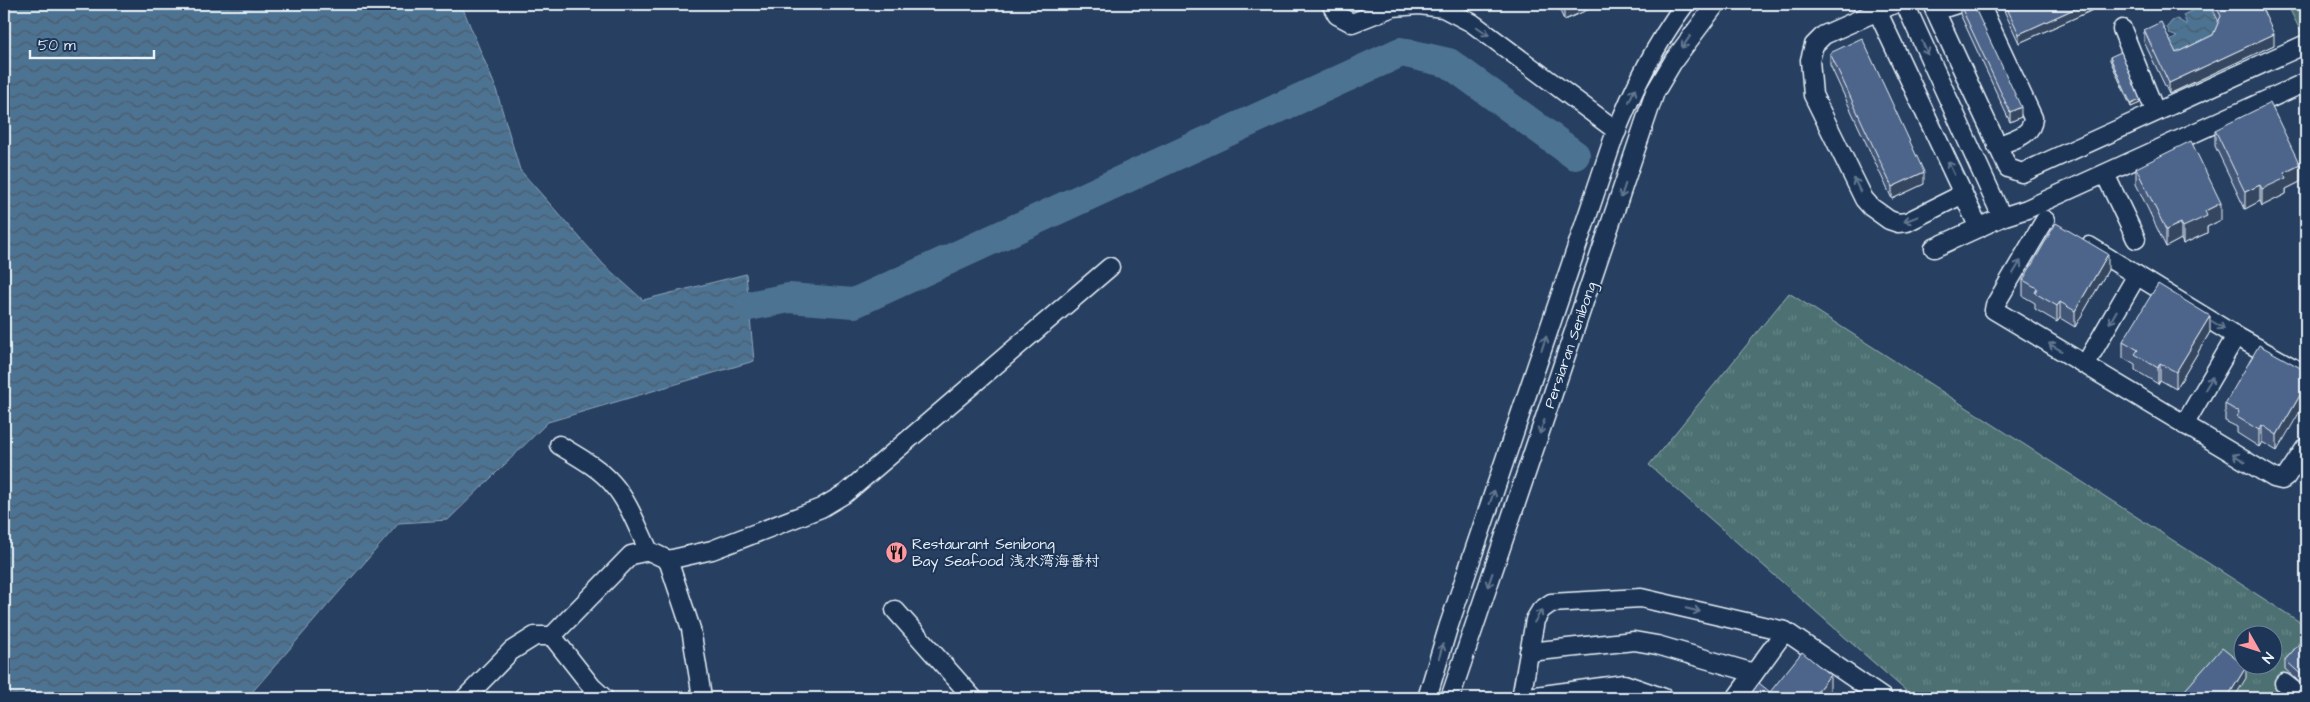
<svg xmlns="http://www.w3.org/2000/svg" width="2310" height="702" font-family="'Architects Daughter','LXGW WenKai TC',sans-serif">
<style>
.grass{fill:url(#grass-tufts);stroke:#9bb1b5;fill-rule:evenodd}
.park{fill:#4e7172;stroke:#9bb1b5}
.water{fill:url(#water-waves);stroke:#8ca5bb}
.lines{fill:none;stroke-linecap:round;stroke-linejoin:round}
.river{stroke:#4e7392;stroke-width:30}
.minor-casing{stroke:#e8f1f8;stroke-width:21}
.minor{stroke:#1d3557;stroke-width:18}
.wall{fill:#425778;stroke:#e8f1f8}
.shaded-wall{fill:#364761;stroke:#e8f1f8}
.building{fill:#4d658b;stroke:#e8f1f8}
.oneway{stroke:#64778f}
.labels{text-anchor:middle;stroke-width:4;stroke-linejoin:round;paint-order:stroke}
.street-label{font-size:15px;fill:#e8f1f8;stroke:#1d3557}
.poi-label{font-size:15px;fill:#e8f1f8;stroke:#1d3557;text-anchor:start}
</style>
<defs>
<pattern id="grass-tufts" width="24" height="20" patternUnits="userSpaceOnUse" patternTransform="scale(1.25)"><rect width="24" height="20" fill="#4e7172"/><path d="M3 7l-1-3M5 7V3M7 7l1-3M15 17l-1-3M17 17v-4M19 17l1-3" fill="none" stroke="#688687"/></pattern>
<pattern id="water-waves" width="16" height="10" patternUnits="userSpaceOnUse" patternTransform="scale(1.25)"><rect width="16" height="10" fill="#4e7392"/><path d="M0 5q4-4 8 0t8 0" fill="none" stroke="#4a5b6a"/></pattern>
</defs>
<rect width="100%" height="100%" fill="#273f61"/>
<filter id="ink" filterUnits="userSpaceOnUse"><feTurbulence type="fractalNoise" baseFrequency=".02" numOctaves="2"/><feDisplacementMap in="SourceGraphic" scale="10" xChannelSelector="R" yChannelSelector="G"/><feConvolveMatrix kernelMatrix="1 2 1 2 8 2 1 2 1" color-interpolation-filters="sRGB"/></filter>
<g filter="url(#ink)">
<path class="grass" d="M1789,293L2306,626V698H1914L1649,465ZM2242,634H2272V664H2242Z"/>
<polygon class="park" points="2287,4 2306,4 2306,29 2301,32"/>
<g class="water">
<polygon points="4,4 461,4 495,86 520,170 604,265 643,300 746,274 754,361 548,422 448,520 399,523 247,698 4,698"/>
<polygon points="2205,4 2209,4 2219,27 2211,45 2180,60 2170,41 2177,37 2170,34 2167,27 2172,21 2177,19 2187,25 2183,15"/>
</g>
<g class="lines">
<polyline class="river" points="749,306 789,298 854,303 1401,52 1449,63 1575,155"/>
<defs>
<g id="minor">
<polyline points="1331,4 1337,15 1352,23 1393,7 1419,5 1443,8 1472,23 1617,131"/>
<polyline points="1874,4 1979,228"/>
<polyline points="1894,4 1824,35 1814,45 1810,60 1813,95 1864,199 1871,207 1889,220 1898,223 1907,222 1963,194"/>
<polyline points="1905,4 2002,217"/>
<polyline points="1932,4 2008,168 2022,173 2306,44"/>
<path d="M1980,4L2033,118C2032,137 2012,139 1997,146"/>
<polyline points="1935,11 1957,4"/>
<polyline points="2122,29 2155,111"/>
<polyline points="2105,174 2136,239"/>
<polyline points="2045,220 1995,305 1994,310 2274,478 2282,480 2286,477 2306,447"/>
<polyline points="2089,246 2236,336 2306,375"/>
<polyline points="1934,248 2002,217 2027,209 2306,82"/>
<polyline points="2085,365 2137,275"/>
<polyline points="2184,425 2236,336"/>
<path d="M559,445C577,456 598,467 612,483C629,502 638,529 649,551"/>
<polyline points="668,560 691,629 701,691 699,698"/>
<polyline points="895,610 973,698"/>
<polyline points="552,636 592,687 604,698"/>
<polyline points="1529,652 1634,641 1657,645 1754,673"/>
<polyline points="2284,683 2303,698"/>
<polyline points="465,698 511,651 535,636 552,636 631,555 649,551 668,560 712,550 821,508 846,493 1110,267"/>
<path d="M1427,698L1448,628L1613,140C1632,91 1654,46 1685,4"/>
<polyline points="1450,698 1655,92 1674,60 1716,4"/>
<polyline points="1521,698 1535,620 1541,610 1551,603 1641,598 1785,631 1883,698"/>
<polyline points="1521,698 1624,684 1664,698"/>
<polyline points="1736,698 1785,631"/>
</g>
</defs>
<use href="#minor" class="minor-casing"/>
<use href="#minor" class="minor"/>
</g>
<g class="wall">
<polygon points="1467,4 1484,4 1470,10"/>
<polygon points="1557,4 1601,4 1564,20"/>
<polygon points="2001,4 2106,4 2019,43"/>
<polygon points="2210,4 2260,4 2274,45 2169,94 2144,42 2144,30 2176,53 2213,35 2219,22"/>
<polygon points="1960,5 2021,117 2010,122 1960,14"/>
<polygon points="1830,53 1924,184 1892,199 1830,65"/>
<polygon points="2110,57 2140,103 2131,107 2110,60"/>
<polygon points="2215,130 2300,182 2286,189 2286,194 2262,206 2260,201 2245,209 2215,146"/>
<polygon points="2136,168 2221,220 2207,227 2207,233 2183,244 2181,239 2166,247 2136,184"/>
<polygon points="2108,270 2075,327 2060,318 2057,322 2035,309 2035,303 2023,296 2023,280"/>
<polygon points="2210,332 2176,389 2160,380 2158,384 2135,370 2135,365 2123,358 2123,341"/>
<polygon points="2306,371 2277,451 2262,442 2259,447 2237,433 2237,427 2225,421 2225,404"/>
<polygon points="2306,636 2306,688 2285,669 2285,660"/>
</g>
<g class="shaded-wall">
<polygon points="1089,4 1099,4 1089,8"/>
<polygon points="1470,4 1484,4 1470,10"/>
<polygon points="1575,4 1601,4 1564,20 1564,9"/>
<polygon points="2085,4 2106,4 2019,43 2019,34"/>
<polygon points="2274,34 2274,45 2169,94 2169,83"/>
<polygon points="2140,100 2140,103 2131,107 2131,104"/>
<polygon points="2021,107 2021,117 2010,122 2010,112"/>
<polygon points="2300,165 2300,182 2286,189 2286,194 2262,206 2262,189 2284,173"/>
<polygon points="1924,172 1924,184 1892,199 1892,187"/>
<polygon points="2260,185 2260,201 2245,209 2245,192"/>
<polygon points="2221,203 2221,220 2207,227 2207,233 2183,244 2183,227 2205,211"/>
<polygon points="2181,223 2181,239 2166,247 2166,230"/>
<polygon points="2108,254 2108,270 2075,327 2075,311"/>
<polygon points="2060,302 2060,318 2057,322 2057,306"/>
<polygon points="2210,316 2210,332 2176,389 2176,372"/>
<polygon points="2160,363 2160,380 2158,384 2158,368"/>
<polygon points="2306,385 2306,401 2277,451 2277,435"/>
<polygon points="2262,425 2262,442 2259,447 2259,430"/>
<polygon points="2246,667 2246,678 2234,698 2227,698"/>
<polygon points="1830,675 1830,692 1825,698 1812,698"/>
</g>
<g class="building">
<polygon points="1562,4 1575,4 1564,9"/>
<polygon points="1961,4 1973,4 2021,107 2010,112 1960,5"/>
<polygon points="2005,4 2085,4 2019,34"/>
<polygon points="2215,4 2260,4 2274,34 2169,83 2144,30 2161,22 2176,53 2213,35 2221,16"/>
<polygon points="1862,38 1924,172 1892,187 1830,53"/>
<polygon points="2121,52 2140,100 2131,104 2110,57"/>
<polygon points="2270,103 2300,165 2284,173 2286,178 2262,189 2260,185 2245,192 2215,130"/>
<polygon points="2191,141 2221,203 2205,211 2207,216 2183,227 2181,223 2166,230 2136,168"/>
<polygon points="2056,223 2108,254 2075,311 2060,302 2057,306 2035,293 2037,288 2023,280"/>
<polygon points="2158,284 2210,316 2176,372 2160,363 2158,368 2135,354 2138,350 2123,341"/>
<polygon points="2259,345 2306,371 2306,385 2277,435 2262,425 2259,430 2237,417 2239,412 2225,404"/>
<polygon points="2306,636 2306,679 2285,660"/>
<polygon points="2222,648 2246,667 2227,698 2178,698"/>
<polygon points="1802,652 1830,675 1812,698 1748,698 1759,683 1770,692"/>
<polygon points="1611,694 1616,698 1607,698"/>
</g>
<defs><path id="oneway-shaft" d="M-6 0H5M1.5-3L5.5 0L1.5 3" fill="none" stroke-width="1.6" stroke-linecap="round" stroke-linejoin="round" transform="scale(1.25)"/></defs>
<g class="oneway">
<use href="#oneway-shaft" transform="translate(1483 31) rotate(35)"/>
<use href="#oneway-shaft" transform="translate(1686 42) rotate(125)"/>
<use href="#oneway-shaft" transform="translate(1925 48) rotate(66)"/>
<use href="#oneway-shaft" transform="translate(1632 95) rotate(-66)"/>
<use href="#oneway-shaft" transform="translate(1951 168) rotate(-115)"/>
<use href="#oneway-shaft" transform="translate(1857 185) rotate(-116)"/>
<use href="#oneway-shaft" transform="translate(1623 191) rotate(108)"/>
<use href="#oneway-shaft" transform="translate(1911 219) rotate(159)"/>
<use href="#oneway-shaft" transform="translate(2017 267) rotate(-59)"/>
<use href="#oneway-shaft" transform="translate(2113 317) rotate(120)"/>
<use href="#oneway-shaft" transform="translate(2218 325) rotate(32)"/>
<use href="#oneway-shaft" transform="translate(1544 343) rotate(-71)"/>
<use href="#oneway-shaft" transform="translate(2055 347) rotate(-149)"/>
<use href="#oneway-shaft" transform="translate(2209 383) rotate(-59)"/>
<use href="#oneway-shaft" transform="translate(1542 427) rotate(109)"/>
<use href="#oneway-shaft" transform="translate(2239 458) rotate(-149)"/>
<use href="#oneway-shaft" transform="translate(1492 497) rotate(-71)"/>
<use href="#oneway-shaft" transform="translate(1490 580) rotate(109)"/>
<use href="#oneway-shaft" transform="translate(1693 610) rotate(13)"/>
<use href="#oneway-shaft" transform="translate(1538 616) rotate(-59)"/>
<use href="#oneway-shaft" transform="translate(1441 651) rotate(-74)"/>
</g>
</g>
<defs>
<symbol id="restaurant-disc" viewBox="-11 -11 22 22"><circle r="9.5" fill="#ff9aa2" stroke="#1d3557"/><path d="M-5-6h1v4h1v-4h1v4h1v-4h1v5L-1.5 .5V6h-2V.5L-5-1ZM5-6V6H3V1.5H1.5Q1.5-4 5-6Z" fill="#111"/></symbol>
</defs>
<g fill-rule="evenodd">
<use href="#restaurant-disc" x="884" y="540" width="25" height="25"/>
</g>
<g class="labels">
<g class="street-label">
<text transform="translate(1570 345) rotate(-71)" y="5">Persiaran Senibong</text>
</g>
<g class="poi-label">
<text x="912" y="549">Restaurant Senibong<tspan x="912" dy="17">Bay Seafood 浅水湾海番村</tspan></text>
</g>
</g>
<rect width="2310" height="702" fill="none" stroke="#1d3557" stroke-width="20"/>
<rect x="10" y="10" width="2290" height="682" fill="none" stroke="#e8f1f8" stroke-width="2" filter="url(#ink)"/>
<g transform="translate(2258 650) rotate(129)"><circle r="24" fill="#1d3557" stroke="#6e8097"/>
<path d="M0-4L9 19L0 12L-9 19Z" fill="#ff9aa2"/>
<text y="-8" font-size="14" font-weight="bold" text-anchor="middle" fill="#e8f1f8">N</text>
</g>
<path d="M30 50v8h124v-8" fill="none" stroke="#e8f1f8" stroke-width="2.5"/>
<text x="38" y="50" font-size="15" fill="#e8f1f8" stroke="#1d3557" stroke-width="4" paint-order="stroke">50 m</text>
</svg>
